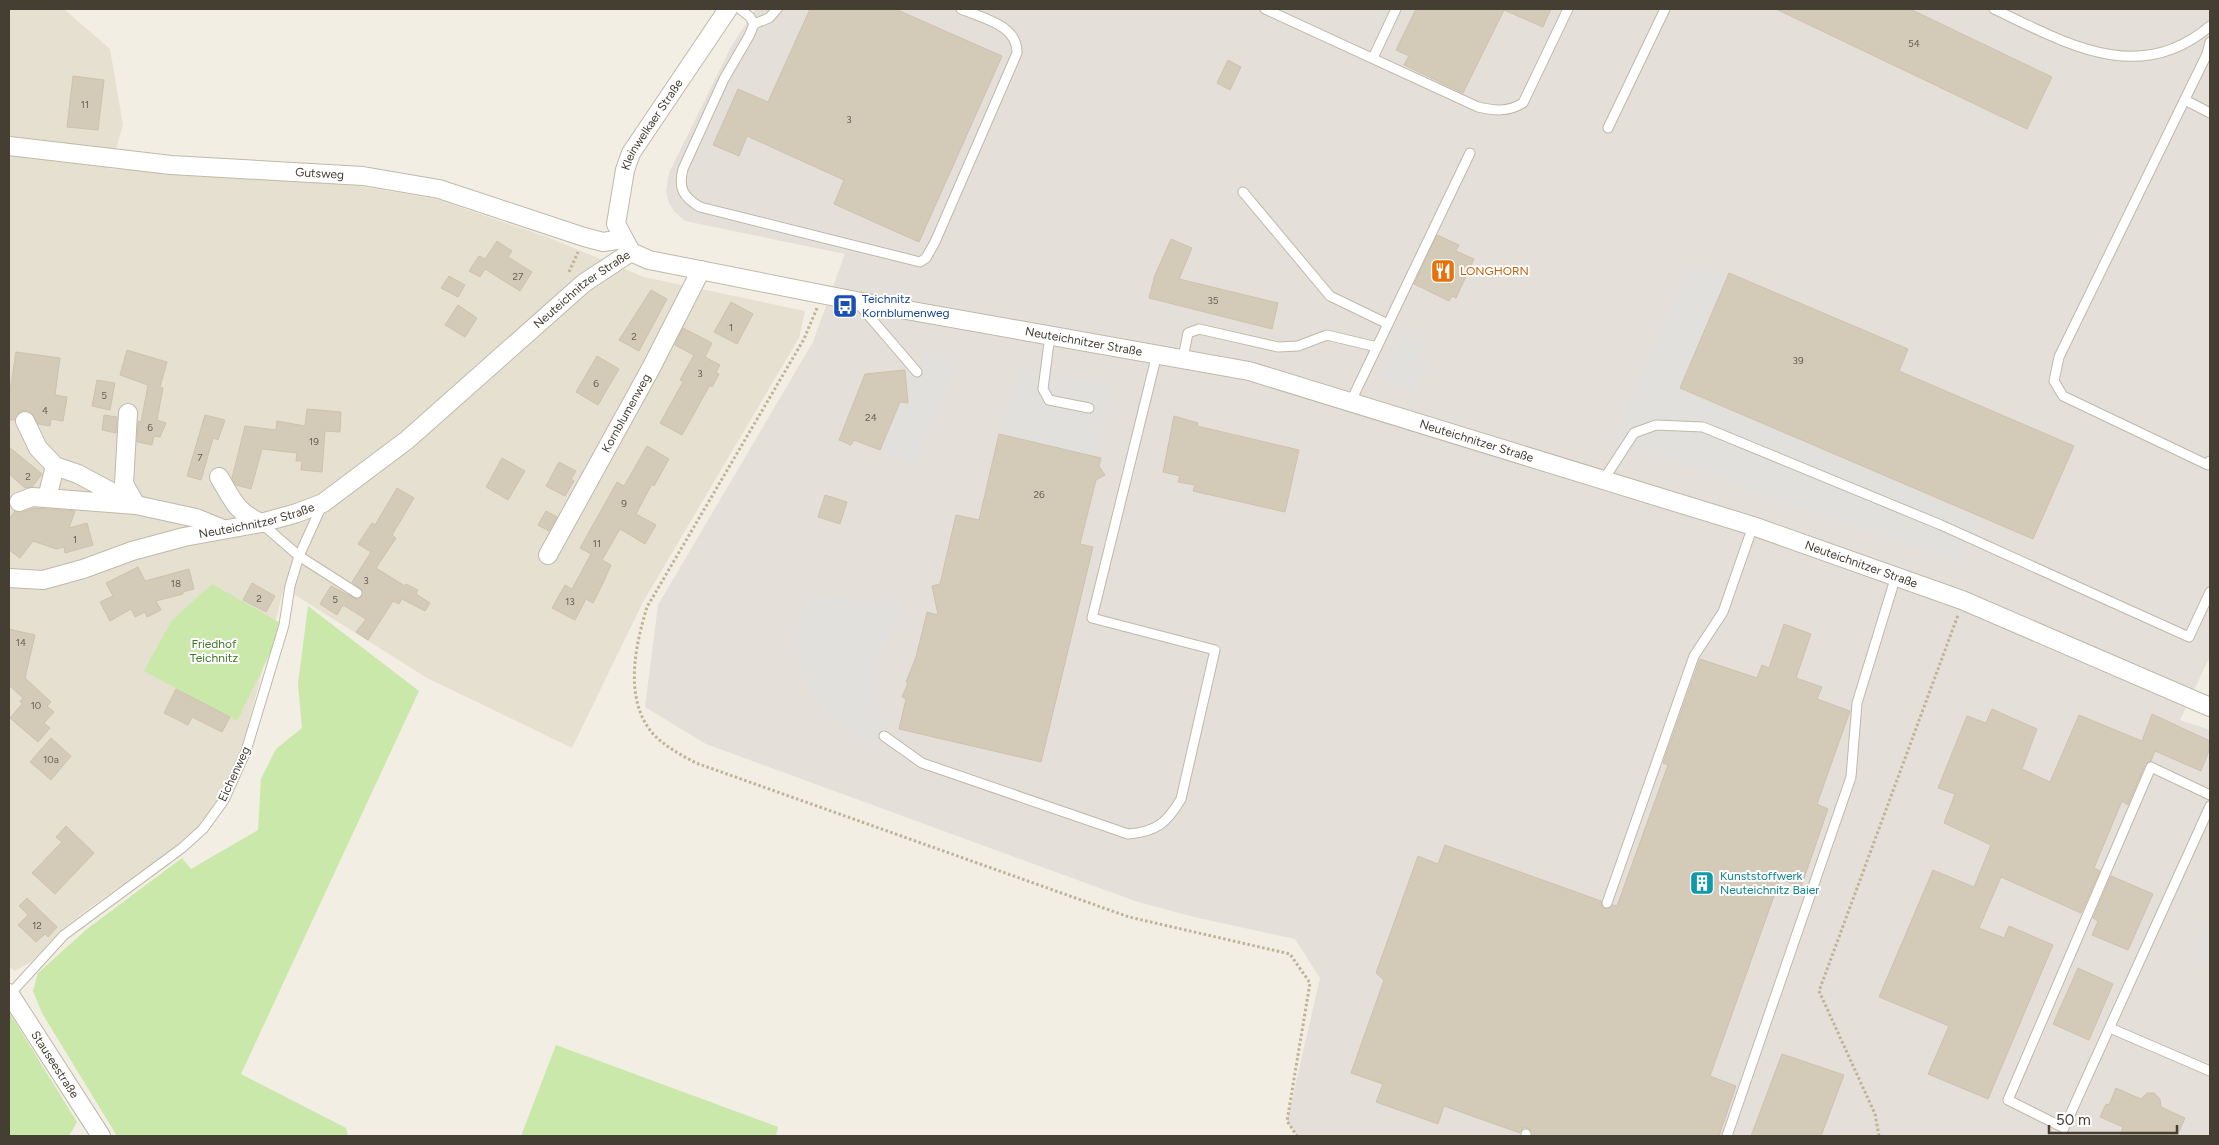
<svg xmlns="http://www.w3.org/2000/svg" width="2219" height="1145" font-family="Figtree,sans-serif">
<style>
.residential{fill:#e6e0d1}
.industrial{fill:#e4dfd8}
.green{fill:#c9e8aa}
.parking{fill:#e2e0dc}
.building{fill:#d4cab8;stroke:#cfc2ab}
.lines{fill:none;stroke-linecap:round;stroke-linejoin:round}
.service-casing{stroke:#c0b9a8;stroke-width:11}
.minor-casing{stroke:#c0b9a8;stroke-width:20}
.path{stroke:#bfb396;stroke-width:3;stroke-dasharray:2.5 2.5;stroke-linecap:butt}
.service{stroke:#fff;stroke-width:9}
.minor{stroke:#fff;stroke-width:18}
.labels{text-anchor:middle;stroke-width:4;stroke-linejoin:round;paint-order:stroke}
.number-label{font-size:10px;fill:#686154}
.street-label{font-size:12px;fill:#443e33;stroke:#fff}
.food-label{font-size:12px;fill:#c56008;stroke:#fff;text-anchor:start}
.transit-label{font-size:12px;fill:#164399;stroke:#fff;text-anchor:start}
.park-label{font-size:12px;fill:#417626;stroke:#fff}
.culture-label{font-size:12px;fill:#0d838f;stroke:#fff;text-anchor:start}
</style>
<rect width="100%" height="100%" fill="#f2eee3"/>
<polygon class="residential" points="9,9 64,9 110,49 123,125 110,169 169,171 359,186 436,199 547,237 644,277 805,311 799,338 643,602 572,748 427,678 284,588 242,748 217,802 199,826 178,845 84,912 63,928 31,962 15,971 9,967"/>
<polygon class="industrial" points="756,9 2210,9 2210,656 2180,720 2210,730 2210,1136 1297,1136 1287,1121 1320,978 1295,939 1194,917 1135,901 706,744 645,707 658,605 813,342 845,254 685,221 674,211 669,203 666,191 669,173 732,45"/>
<g class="green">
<polygon points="212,584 284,625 237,721 144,671 172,620"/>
<polygon points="308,606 419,691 241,1074 346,1128 348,1136 117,1136 42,1013 33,991 38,973 87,929 182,858 191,869 258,830 261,779 276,749 302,728 298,684"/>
<polygon points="9,1012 77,1122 69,1136 9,1136"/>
<polygon points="556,1045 778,1127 776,1136 521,1136"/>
</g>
<g class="parking">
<polygon points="1687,270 1729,273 1680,388 1859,464 1980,520 1960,564 1613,440"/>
<polygon points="1402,331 1425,342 1418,357 1430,362 1415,393 1380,377"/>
<polygon points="927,350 959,362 914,466 880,450 900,402 908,403 905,370 917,372"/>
<polygon points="1021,367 1111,386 1095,457 999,434"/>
<polygon points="820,596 858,600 901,599 898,627 877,655 876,698 884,724 884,736 873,746 831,718 803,679 795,636 805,602"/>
<polygon points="2210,914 2210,963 2193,956"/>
</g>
<g class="building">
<polygon points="810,9 895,9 1002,56 919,242 834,204 844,180 747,136 739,156 713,145 738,89 768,102"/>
<polygon points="1416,9 1551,9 1543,27 1504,10 1463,93 1404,65 1409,56 1396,50"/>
<polygon points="1776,9 1910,9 2052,77 2027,129"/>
<polygon points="1228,60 1241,67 1230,90 1217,83"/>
<polygon points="73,76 104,80 98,130 67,127"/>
<polygon points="1437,235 1459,245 1456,251 1474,259 1456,298 1452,296 1449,301 1414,284"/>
<polygon points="1171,239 1192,248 1179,279 1278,303 1272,329 1149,298 1155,275"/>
<polygon points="497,241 512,251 508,257 532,272 520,291 485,269 480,277 469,271 479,256 485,259"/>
<polygon points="1729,273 1908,349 1899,371 2074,446 2033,539 1680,388"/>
<polygon points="449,276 465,285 458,297 441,288"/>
<polygon points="651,290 667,299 639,351 619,340"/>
<polygon points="731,302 753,314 737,344 714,332"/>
<polygon points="458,305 477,318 465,337 445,325"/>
<polygon points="683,328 712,343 705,357 720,365 716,372 719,374 712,387 710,385 682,435 660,423 683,382 680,380 694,355 675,345"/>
<polygon points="127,350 167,362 160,387 163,388 157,420 166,423 160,437 154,436 152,445 137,442 138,421 141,422 148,385 120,375"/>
<polygon points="16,352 60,358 55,395 67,397 63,421 51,419 50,426 38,424 31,413 25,410 20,412 14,420 9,420 9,398"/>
<polygon points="597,356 619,369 598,405 576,392"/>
<polygon points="905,370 908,403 900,402 880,450 854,440 851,445 839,440 865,374"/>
<polygon points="97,380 115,383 110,410 92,406"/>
<polygon points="307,409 341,412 340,432 325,431 322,472 301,470 302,461 296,461 297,453 262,449 251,489 236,485 232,478 245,426 276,430 277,421 305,426"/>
<polygon points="104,415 117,417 116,433 102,430"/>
<polygon points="205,415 225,420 218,440 213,438 201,480 187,476"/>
<polygon points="1174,416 1198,423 1197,426 1299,450 1285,512 1193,491 1195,485 1178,482 1180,476 1163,472"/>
<polygon points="999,434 1101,458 1099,466 1105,475 1096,480 1080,544 1093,547 1041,762 899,729 906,699 902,697 908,683 906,682 916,657 927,612 938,615 932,586 940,584 956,515 979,520"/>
<polygon points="647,446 669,459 654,486 652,484 636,514 656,525 645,544 620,529 602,560 611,565 603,583 593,603 586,599 575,620 552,608 565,585 572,589 591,554 580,548 617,482 624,486"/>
<polygon points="9,447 42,474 32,487 25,488 9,474"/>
<polygon points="502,458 525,471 508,500 486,487"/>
<polygon points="559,462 576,471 571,479 574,481 565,496 546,486"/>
<polygon points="397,488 414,498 392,535 396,538 376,568 405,586 406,584 418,590 416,594 430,603 425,611 402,599 399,604 393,601 368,640 356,632 366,619 343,605 337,615 320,604 331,586 354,598 362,597 362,590 352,582 371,552 358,544 372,523 375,525"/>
<polygon points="825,495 847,502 840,524 818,517"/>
<polygon points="34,508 75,511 69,528 87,523 93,545 65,553 64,547 56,549 33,541 20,558 9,550 9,519 15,511 22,512"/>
<polygon points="546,511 557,517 549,531 538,525"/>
<polygon points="138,567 145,581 189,569 194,589 183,592 183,594 156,601 161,610 147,617 145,612 135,617 131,609 110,621 100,602 113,596 106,583"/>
<polygon points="252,583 275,596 266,612 243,600"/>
<polygon points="1784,624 1811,634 1796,678 1822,687 1817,699 1850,711 1817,804 1828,809 1801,887 1780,879 1710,1076 1736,1086 1719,1136 1532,1136 1529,1128 1523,1128 1520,1133 1444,1106 1438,1124 1376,1102 1383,1084 1351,1073 1384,980 1376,973 1418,856 1438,864 1445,845 1601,901 1602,907 1605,909 1613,905 1617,906 1668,765 1663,763 1700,659 1757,678 1762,665 1769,668"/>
<polygon points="9,629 35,635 25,678 51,702 47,706 54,712 44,723 50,728 38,742 10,718 22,704 20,701 23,698 9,685"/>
<polygon points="176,689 230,717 222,732 192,717 188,725 164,713"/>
<polygon points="1992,709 2037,729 2022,769 2050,782 2079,715 2142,741 2152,714 2210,741 2210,748 2201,771 2155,751 2151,761 2145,765 2128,805 2122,801 2094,868 2100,871 2081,913 2001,877 1979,928 2004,938 2009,926 2053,945 1988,1099 1928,1074 1949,1026 1879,997 1933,870 1974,887 1991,845 1944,823 1955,794 1938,788 1967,716 1986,723"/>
<polygon points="51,738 71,756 51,780 30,762"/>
<polygon points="66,826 94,853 55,894 32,873 62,842 56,837"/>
<polygon points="2111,876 2153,894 2128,950 2092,935 2098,921 2093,918"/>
<polygon points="27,898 57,927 48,937 45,934 36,942 18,925 28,915 19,906"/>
<polygon points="2078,968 2113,984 2089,1040 2053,1024"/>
<polygon points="1782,1054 1844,1075 1821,1136 1751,1136"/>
<polygon points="2116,1088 2141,1099 2147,1093 2154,1093 2160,1099 2161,1107 2185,1118 2177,1136 2120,1136 2123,1127 2100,1117 2106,1104 2109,1105"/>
</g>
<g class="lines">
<defs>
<g id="service">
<path d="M740,9L750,17L754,24L749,36L724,79L683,169C678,188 683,197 700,207L920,262L926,258L935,242L1017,53C1018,25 982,18 961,9"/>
<path d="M1265,9L1478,107C1495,111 1508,112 1523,103L1568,9"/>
<path d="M1994,9C2066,43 2139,87 2210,26"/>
<polyline points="754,24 769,18 777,9"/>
<polyline points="2210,42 2207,54 2059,357 2054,381 2063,396 2208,465 2210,461"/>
<polyline points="1373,58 1396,9"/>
<polyline points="2185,100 2210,113"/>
<polyline points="1608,128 1665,9"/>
<polyline points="1243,192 1330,296 1388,324 1351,401"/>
<polyline points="857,302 917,372"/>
<polyline points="1388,324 1470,153"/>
<polyline points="1050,335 1043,389 1049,400 1089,408"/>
<polyline points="1183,358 1188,333 1199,329 1278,347 1298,346 1327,335 1377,347"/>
<polyline points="1604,479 1634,433 1656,425 1703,427 1941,525 2189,637 2210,592"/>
<polyline points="261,523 299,556 357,593"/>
<path d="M884,736L922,763L1128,834C1156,832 1167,823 1181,799L1215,650L1092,618L1157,354"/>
<polyline points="2210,795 2151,767 2008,1100 2064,1128 2210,806"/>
<polyline points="1607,903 1694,656 1723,612 1753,526"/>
<polyline points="10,994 64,935 182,848 203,829 224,800 246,751 284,625 290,586 299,556 323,503"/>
<polyline points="2110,1028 2210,1071"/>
<polyline points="1526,1136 1526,1134"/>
<polyline points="1727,1136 1851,777 1857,703 1896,576"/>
</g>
<g id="minor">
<path id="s1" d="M9,146L171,165L363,176L439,189L584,237L603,242L623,239"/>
<path id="s2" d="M629,248L616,224L625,170L631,153L728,9"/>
<path id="s3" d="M631,252L649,260L856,301L1249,371L1753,526L1962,600L2210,707"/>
<polyline points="128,413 124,484 136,505 196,518 223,529"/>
<path d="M219,477C233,500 235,511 261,523"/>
<polyline points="47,498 55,466"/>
<polyline points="19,502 32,497 136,505 78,474 55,466 38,448 25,421"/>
<path id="s4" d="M548,555L651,368L701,270"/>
<path id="s5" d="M9,578L43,580L83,569L132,551L184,537L261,523L297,513L323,503L407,440L584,283L631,252"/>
<path id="s6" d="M9,993L101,1136"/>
</g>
</defs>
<use href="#service" class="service-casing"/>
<use href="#minor" class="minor-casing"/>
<g class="path">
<polyline points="569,272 578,252"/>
<path d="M817,308L804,339L647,607C635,647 623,700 654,735C666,747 681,755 696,763L1129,917L1290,954L1310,983L1287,1121L1297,1136"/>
<polyline points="1879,1136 1875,1114 1819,991 1958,615"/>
</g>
<use href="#service" class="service"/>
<use href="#minor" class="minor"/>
</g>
<defs>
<symbol id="restaurant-square" viewBox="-11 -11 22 22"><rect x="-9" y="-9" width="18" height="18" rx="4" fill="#e8710a" stroke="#fff"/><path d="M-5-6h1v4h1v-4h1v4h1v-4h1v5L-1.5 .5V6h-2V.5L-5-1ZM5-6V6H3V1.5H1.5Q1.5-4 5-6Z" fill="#fff"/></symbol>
<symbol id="bus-square" viewBox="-11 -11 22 22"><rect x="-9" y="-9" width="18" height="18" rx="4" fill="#1a4fb4" stroke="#fff"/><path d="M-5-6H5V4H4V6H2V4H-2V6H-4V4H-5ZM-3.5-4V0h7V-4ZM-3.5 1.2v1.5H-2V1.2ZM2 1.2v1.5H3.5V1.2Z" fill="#fff"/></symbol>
<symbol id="building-square" viewBox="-11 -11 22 22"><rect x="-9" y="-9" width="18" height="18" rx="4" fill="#0f9aa8" stroke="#fff"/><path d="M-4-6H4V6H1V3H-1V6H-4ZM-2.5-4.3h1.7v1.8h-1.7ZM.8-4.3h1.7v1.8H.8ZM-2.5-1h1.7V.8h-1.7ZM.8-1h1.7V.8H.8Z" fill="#fff"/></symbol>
</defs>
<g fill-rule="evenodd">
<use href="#restaurant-square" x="1429" y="257" width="28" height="28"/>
<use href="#bus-square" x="831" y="292" width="28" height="28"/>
<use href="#building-square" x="1688" y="869" width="28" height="28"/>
</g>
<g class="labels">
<g class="number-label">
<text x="1914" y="47">54</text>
<text x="85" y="108">11</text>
<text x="849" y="123">3</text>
<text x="518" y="280">27</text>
<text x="1213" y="304">35</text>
<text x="731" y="331">1</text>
<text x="634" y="340">2</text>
<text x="1798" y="364">39</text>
<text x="700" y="377">3</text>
<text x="596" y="387">6</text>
<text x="104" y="399">5</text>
<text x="45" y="414">4</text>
<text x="871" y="421">24</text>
<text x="150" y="431">6</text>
<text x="314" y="445">19</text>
<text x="200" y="461">7</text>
<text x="28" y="480">2</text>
<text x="1039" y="498">26</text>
<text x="624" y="507">9</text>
<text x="75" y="543">1</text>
<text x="597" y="547">11</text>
<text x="366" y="584">3</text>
<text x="176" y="587">18</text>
<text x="259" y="602">2</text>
<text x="335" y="603">5</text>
<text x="570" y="605">13</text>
<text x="21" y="646">14</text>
<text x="36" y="709">10</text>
<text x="51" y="763">10a</text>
<text x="37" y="929">12</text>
</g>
<g class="street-label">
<text dy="4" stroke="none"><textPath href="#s2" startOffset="135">Kleinwelkaer Straße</textPath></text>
<text dy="4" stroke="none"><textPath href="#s1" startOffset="312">Gutsweg</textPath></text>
<text dy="4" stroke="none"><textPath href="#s5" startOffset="661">Neuteichnitzer Straße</textPath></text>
<text dy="4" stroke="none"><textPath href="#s3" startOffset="462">Neuteichnitzer Straße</textPath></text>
<text dy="4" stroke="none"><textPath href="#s4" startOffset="162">Kornblumenweg</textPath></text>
<text dy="4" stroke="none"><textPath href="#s3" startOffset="868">Neuteichnitzer Straße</textPath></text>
<text dy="4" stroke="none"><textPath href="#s5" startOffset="256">Neuteichnitzer Straße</textPath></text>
<text dy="4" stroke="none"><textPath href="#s3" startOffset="1272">Neuteichnitzer Straße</textPath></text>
<text transform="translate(234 774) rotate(-65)" y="4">Eichenweg</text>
<text dy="4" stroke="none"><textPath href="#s6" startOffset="85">Stauseestraße</textPath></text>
</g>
<g class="food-label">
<text x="1460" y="275">LONGHORN</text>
</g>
<g class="transit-label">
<text x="862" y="303">Teichnitz<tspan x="862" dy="14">Kornblumenweg</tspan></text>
</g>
<g class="park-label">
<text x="214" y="648">Friedhof<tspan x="214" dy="14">Teichnitz</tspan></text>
</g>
<g class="culture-label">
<text x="1720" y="880">Kunststoffwerk<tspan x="1720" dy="14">Neuteichnitz Baier</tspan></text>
</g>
</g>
<rect width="2219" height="1145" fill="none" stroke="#443e33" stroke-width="20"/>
<path d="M2049 1125v8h128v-8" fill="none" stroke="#443e33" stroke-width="2.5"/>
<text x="2056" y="1125" font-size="15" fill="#443e33" stroke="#ffffff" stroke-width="4" paint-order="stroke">50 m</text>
</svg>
